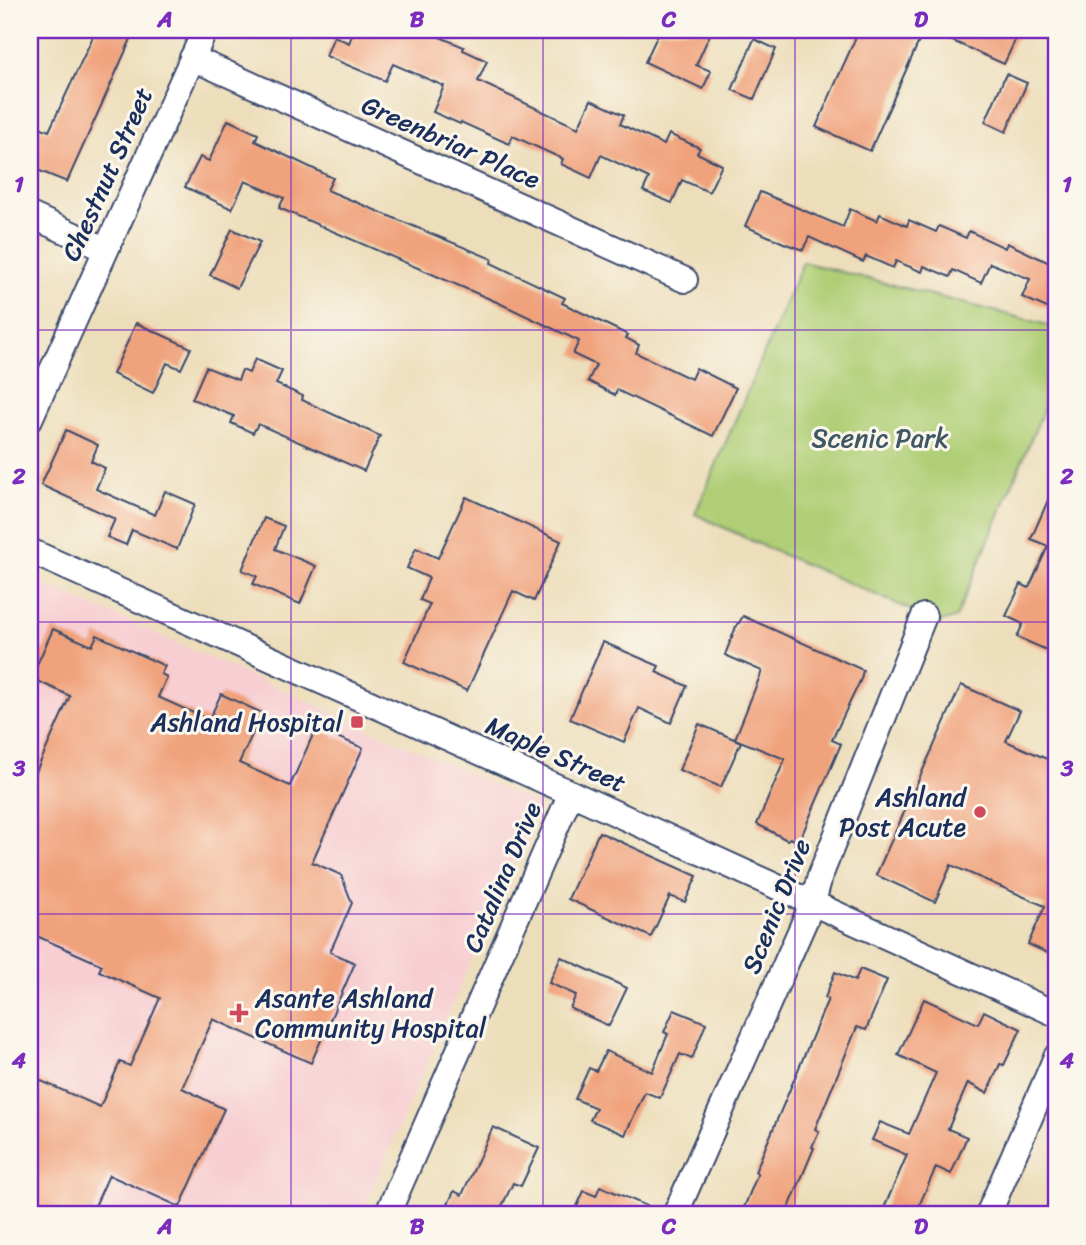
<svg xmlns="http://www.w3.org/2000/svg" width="1086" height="1245" font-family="Sriracha,sans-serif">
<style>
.built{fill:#f7cfd3}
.green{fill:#afce75;stroke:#657e6a;stroke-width:2}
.building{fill:#f0a27b}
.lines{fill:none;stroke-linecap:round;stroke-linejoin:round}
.street-casing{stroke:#3a496c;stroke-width:28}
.street{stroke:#fff;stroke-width:24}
.grid{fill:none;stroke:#7b2cbf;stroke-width:2;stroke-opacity:0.55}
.poi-dot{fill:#d1495b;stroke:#fbf7ec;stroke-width:2.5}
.labels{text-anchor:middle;stroke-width:6;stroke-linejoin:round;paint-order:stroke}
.street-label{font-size:26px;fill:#1b2f5e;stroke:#fbf7ec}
.park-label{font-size:26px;fill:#405764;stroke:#fbf7ec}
.poi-label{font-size:26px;fill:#1b2f5e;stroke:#fbf7ec;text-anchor:end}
.neatline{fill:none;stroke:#7b2cbf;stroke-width:2.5}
.grid-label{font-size:23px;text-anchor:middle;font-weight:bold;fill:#7b2cbf}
</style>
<rect width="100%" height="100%" fill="#fbf7ec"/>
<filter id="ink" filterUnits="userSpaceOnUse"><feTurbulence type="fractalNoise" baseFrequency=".0143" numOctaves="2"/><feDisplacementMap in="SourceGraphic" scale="14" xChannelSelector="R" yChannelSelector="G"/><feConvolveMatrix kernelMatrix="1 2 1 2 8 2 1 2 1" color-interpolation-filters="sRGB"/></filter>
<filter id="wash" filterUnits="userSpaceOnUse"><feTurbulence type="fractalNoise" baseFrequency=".00686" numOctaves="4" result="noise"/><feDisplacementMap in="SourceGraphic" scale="28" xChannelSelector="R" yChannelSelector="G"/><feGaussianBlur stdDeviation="1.57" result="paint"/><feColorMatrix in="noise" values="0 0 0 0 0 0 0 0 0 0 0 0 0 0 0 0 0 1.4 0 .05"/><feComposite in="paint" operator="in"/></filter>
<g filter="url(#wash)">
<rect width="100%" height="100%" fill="#eddebb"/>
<polygon class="built" points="30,578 533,802 535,806 536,810 361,1215 30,1215"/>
<polygon class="green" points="803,262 1056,327 1056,394 1050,394 956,618 939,622 765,547 695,514"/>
<g id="blocks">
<g class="building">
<polygon points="96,30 135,30 67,182 30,167 30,123 49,131"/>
<polygon points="354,30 423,30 464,47 463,50 487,61 478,81 578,128 591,100 624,115 620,124 664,145 669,134 700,148 697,153 722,165 709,192 682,180 672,203 643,191 649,178 601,155 591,178 561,164 563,159 513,136 509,144 461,122 460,124 433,112 444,86 393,64 385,81 326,56 334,36 349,43"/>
<polygon points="660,30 712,30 696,65 711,71 703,89 645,62"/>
<polygon points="859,30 924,30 870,151 816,127"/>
<polygon points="928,30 1020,30 1004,64"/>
<polygon points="754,39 776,49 754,99 732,90"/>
<polygon points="1006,74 1027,83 1006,132 985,122"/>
<polygon points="228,120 258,134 255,141 333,178 327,190 492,259 491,263 565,298 562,303 628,335 626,338 639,345 636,353 691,379 696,368 736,388 713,436 617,390 615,395 588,381 596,365 573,354 579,341 499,303 279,208 284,198 245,181 232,209 185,187 200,157 209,161"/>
<polygon points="760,192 843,227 850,209 877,221 880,214 907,226 909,220 936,232 939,226 966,238 969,231 1005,248 1007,243 1056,266 1056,312 1022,297 1030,279 990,263 981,283 953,270 950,277 924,266 922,272 896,261 893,268 866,256 863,262 809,237 803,250 786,244 745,226"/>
<polygon points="232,229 260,242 237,288 210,275"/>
<polygon points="136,323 191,348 181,369 167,363 153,393 113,374"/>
<polygon points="255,359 282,371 276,384 303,396 302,400 380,436 364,471 258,424 253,433 231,423 234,416 192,399 206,367 238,380 242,370 249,373"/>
<polygon points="66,430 98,445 91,461 105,468 96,489 155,515 165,491 195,504 177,549 132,530 126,545 107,537 115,519 41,485"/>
<polygon points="1056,482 1056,641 1051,652 1017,637 1023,624 1006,616 1021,584 1029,588 1048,546 1031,539"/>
<polygon points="466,497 561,541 534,601 513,591 467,691 404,662 430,604 420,600 429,578 407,568 416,548 438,558"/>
<polygon points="264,518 284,526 275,549 316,566 300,604 253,584 257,576 242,570"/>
<polygon points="743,616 863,670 861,679 832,740 841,744 799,842 790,838 787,840 757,824 785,759 735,739 762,671 725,655 737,624 739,623"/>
<polygon points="53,629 92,646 97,635 165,666 161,674 167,677 158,697 209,720 221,694 262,713 239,763 290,786 316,728 363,748 312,862 341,875 352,903 330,952 355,963 311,1063 213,1019 182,1088 224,1109 180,1207 109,1175 91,1215 48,1215 33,1208 30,1200 30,1076 100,1107 120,1062 130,1066 160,998 99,971 102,965 30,933 30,785 70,696 31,678"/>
<polygon points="603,642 659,666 656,672 687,686 671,723 639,708 624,742 570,719"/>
<polygon points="961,685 1020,711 1006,741 1056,763 1056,957 1028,944 1045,906 951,865 935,902 876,875"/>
<polygon points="699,724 741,742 721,787 679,770"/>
<polygon points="599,832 697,876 685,902 670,896 651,937 568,899"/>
<polygon points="561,957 627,988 609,1026 570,1008 576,995 549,983"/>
<polygon points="860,969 887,980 866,1030 857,1027 815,1129 819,1131 812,1147 814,1148 786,1215 741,1215 758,1173 755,1172 828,999 825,998 835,972 855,981"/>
<polygon points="924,999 978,1024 984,1011 1021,1029 1004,1065 1000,1064 987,1093 968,1083 948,1129 967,1137 951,1174 936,1167 915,1215 881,1215 907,1155 872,1140 880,1122 909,1134 936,1073 898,1055"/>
<polygon points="674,1010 706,1023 692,1059 680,1054 660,1098 645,1092 625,1135 590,1120 596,1108 575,1099 589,1068 596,1071 606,1051 652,1072 668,1034 664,1032"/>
<polygon points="493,1127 539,1148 521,1186 513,1183 499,1212 506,1215 443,1215 454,1191 462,1195"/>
<polygon points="600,1186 661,1212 660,1215 573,1215 584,1191 596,1196"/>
</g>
</g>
</g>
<g filter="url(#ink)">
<use href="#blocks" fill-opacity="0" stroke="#3a496c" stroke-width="2"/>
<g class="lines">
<defs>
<g id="street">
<polyline points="192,58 685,280"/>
<polyline points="30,215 105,249"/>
<polyline points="30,419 205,30"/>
<polyline points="30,551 571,793 1056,1014"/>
<polyline points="387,1215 571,793"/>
<polyline points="675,1215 813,902 820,876 924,616"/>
<polyline points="988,1215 1056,1057"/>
</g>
</defs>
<use href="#street" class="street-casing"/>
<use href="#street" class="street"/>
</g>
</g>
<path class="grid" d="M291,30V1215M543,30V1215M795,30V1215M30,330H1056M30,622H1056M30,914H1056"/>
<g class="poi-dot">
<rect x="350" y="715" width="14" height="14" rx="3.5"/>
<circle cx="980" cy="812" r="7"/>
<path d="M235.5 1002.5h7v7h7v7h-7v7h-7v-7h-7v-7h7z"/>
</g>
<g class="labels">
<g class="street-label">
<text transform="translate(451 142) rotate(24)" y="9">Greenbriar Place</text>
<text transform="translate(107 174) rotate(-66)" y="9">Chestnut Street</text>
<text transform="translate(556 754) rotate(24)" y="9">Maple Street</text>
<text transform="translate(502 877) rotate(-67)" y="9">Catalina Drive</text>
<text transform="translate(776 906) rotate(-68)" y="9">Scenic Drive</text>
</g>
<g class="park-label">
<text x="880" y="447">Scenic Park</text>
</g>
<g class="poi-label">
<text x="343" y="731">Ashland Hospital</text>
<text x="966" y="806">Ashland<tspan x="966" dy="30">Post Acute</tspan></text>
<text x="255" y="1007" text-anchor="start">Asante Ashland<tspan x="255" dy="30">Community Hospital</tspan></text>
</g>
</g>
<rect width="1086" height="1245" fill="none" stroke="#fbf7ec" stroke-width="77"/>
<rect x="38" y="38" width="1010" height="1168" class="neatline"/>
<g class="grid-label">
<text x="165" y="27">A</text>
<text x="417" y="27">B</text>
<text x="669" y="27">C</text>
<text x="921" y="27">D</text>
<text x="19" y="192">1</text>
<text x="1067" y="192">1</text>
<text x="19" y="484">2</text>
<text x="1067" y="484">2</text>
<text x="19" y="776">3</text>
<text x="1067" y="776">3</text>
<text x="19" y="1068">4</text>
<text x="1067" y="1068">4</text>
<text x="165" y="1234">A</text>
<text x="417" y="1234">B</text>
<text x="669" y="1234">C</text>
<text x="921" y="1234">D</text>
</g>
</svg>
